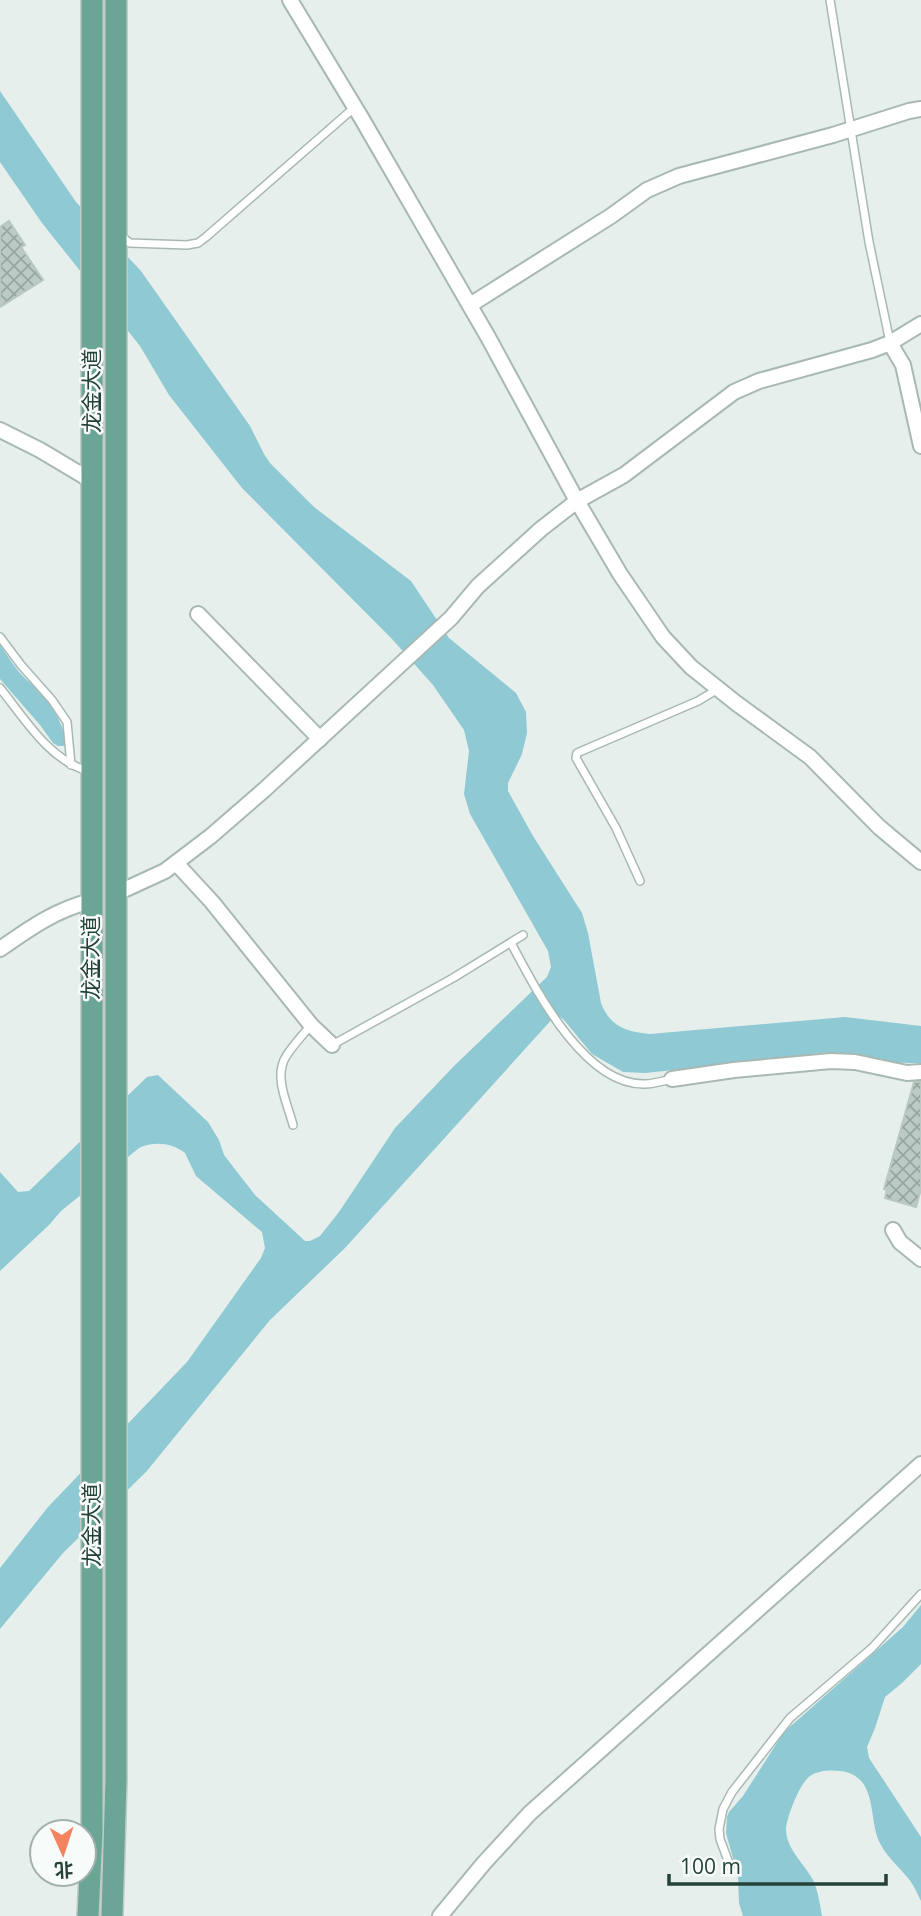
<svg xmlns="http://www.w3.org/2000/svg" width="921" height="1916" font-family="'Open Sans','Noto Sans SC',sans-serif">
<style>
.water{fill:#8ec9d4}
.building{fill:url(#building-cross-hatch);stroke:#b8c9c2;stroke-width:2}
.lines{fill:none;stroke-linecap:round;stroke-linejoin:round}
.lane-casing{stroke:#a8b8b2;stroke-width:10}
.street-casing{stroke:#a8b8b2;stroke-width:18}
.primary-casing{stroke:#c2cac8;stroke-width:24}
.lane{stroke:#fff;stroke-width:7}
.street{stroke:#fff;stroke-width:14}
.primary{stroke:#6aa596;stroke-width:21}
.labels{text-anchor:middle;stroke-width:5;stroke-linejoin:round;paint-order:stroke}
.street-label{font-size:21px;fill:#24423a;stroke:#f7fbf9}
</style>
<defs>
<pattern id="building-cross-hatch" width="8" height="8" patternUnits="userSpaceOnUse" patternTransform="scale(1.75)"><rect width="8" height="8" fill="#bbcac4"/><path d="M0 0l8 8M0 8l8-8" fill="none" stroke="#98a6a0"/></pattern>
</defs>
<rect width="100%" height="100%" fill="#e6efeb"/>
<g class="water">
<path d="M0,91L76,202L141,271L250,426L264,454L270,463L314,507L411,581L449,638L516,693L526,712L527,733L522,754L508,783V791L533,836L582,913L588,933L601,1003C610,1027 627,1032 650,1034L845,1017L921,1026V1063C908,1063 895,1063 882,1061C848,1054 829,1048 794,1058L645,1073L623,1072L592,1054L564,1020L560,1017H554L345,1248L270,1320L146,1472L63,1553L0,1629V1568L48,1507L187,1362L261,1258L265,1248L262,1232L196,1176L185,1153C172,1143 154,1141 139,1148L61,1211L49,1225L0,1271V1172L18,1192L29,1191L147,1077L158,1075L208,1122L219,1140L224,1155L255,1195L305,1241H310L320,1236L339,1212L395,1128L455,1065L547,977L551,967L548,951L470,814L464,794L469,751L464,730L433,685L392,639L242,488L169,395L140,346L42,223L0,162Z"/>
<path d="M0,645C6,654 12,663 19,672C25,679 33,685 39,691C51,704 68,729 64,746H58L53,743L40,725L0,679Z"/>
<path d="M921,1605V1664L902,1683L885,1697L875,1728L867,1747L869,1758L921,1837V1901C917,1893 914,1885 908,1878C899,1867 888,1858 881,1845C867,1821 880,1777 841,1771C830,1770 819,1770 810,1776C800,1783 787,1816 786,1829C786,1849 804,1863 813,1880C818,1891 820,1904 822,1916H743L739,1903L738,1876L726,1833L727,1817L729,1812L743,1796L784,1732L903,1627Z"/>
</g>
<g class="building">
<polygon points="9,221 25,245 21,247 43,280 0,307 0,227"/>
<polygon points="914,1082 921,1082 921,1189 916,1207 885,1198 887,1190 884,1189"/>
</g>
<g class="lines">
<defs>
<g id="lane">
<polyline points="830,0 869,242 890,342"/>
<polyline points="121,236 130,243 187,245 198,243 206,237 355,107"/>
<polyline points="0,637 21,665 52,700 67,722 71,765"/>
<path d="M0,688C25,719 49,760 88,771"/>
<polyline points="640,881 616,828 576,758 577,753 698,701 718,689"/>
<path d="M511,943C535,988 584,1086 645,1084C653,1084 663,1081 672,1079"/>
<polyline points="332,1045 453,978 523,935"/>
<path d="M293,1125C288,1105 275,1080 284,1060C290,1048 302,1036 311,1025"/>
<polyline points="730,1866 720,1839 719,1829 723,1809 732,1792 790,1718 872,1648 921,1594"/>
</g>
<g id="street">
<polyline points="290,0 362,119 488,337 577,501 620,574 663,637 691,667 736,703 810,757 879,827 921,862"/>
<polyline points="470,305 611,216 647,190 679,176 833,135 909,111 921,109"/>
<polyline points="890,343 903,365 921,446"/>
<polyline points="0,430 40,450 92,481"/>
<polyline points="198,614 320,739"/>
<polyline points="176,863 212,902 311,1025 332,1045"/>
<polyline points="115,894 165,871 211,836 264,790 451,618 478,586 541,529 577,501 624,475 734,392 759,381 872,350 890,343 921,324"/>
<path d="M0,949C30,928 55,910 91,901"/>
<polyline points="672,1079 734,1070 831,1061 855,1062 907,1073 921,1072"/>
<polyline points="893,1230 900,1242 921,1259"/>
<polyline points="440,1916 484,1863 530,1813 921,1464"/>
</g>
<g id="primary">
<polyline points="88,1916 92,1831 92,0"/>
<polyline points="112,1916 116,1780 116,0"/>
</g>
</defs>
<use href="#lane" class="lane-casing"/>
<use href="#street" class="street-casing"/>
<use href="#primary" class="primary-casing"/>
<use href="#lane" class="lane"/>
<use href="#street" class="street"/>
<use href="#primary" class="primary"/>
</g>
<g class="labels">
<g class="street-label">
<text transform="translate(92 391) rotate(-90)" y="7">龙金大道</text>
<text transform="translate(91 958) rotate(-90)" y="7">龙金大道</text>
<text transform="translate(92 1525) rotate(-90)" y="7">龙金大道</text>
</g>
</g>
<g transform="translate(63 1853) rotate(177)"><circle r="33" fill="#f7fbf9" stroke="#a3b1ad" stroke-width="2"/>
<path d="M0-5L12 26L0 18L-12 26Z" fill="#f4845f"/>
<text y="-10" font-size="19" font-weight="bold" text-anchor="middle" fill="#24423a">北</text>
</g>
<path d="M669 1874v10h217v-10" fill="none" stroke="#24423a" stroke-width="3.5"/>
<text x="680" y="1874" font-size="21" fill="#24423a" stroke="#f7fbf9" stroke-width="5" paint-order="stroke">100 m</text>
</svg>
